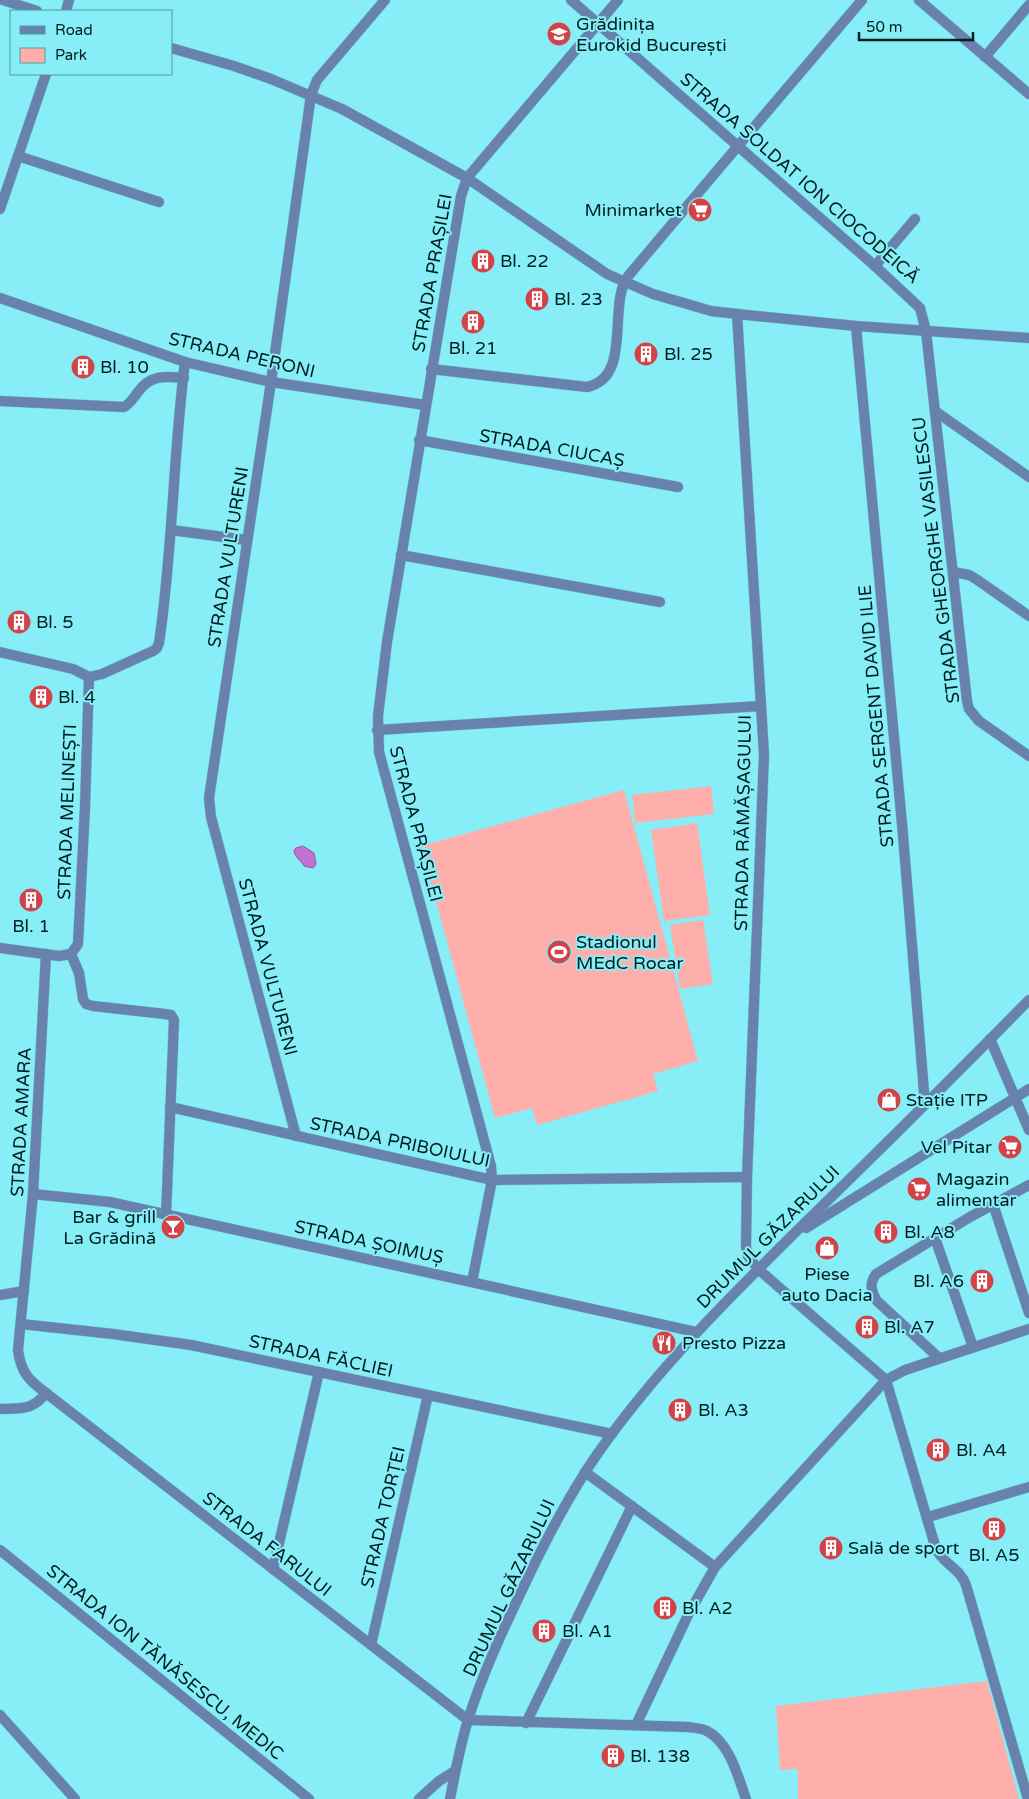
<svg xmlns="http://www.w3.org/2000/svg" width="1029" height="1799" font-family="'Varela Round',sans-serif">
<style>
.green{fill:#feafab}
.water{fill:#c571d1;stroke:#8a589c}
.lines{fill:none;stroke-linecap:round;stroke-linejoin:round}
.minor-casing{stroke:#6fc9d0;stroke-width:11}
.tertiary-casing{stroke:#6fc9d0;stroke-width:11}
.minor{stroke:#6981ad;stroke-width:10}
.tertiary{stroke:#6981ad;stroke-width:10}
.labels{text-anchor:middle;stroke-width:4;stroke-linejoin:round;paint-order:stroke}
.poi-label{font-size:18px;fill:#001f21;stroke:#87eef7;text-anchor:start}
.street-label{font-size:18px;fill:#001f21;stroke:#87eef7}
</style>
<rect width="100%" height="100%" fill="#87eef7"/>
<g class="green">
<polygon points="711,786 714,814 635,823 632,795"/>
<polygon points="624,790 698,1061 653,1074 658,1091 537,1125 532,1108 495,1118 421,846"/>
<polygon points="697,823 710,915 664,921 651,830"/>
<polygon points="703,920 713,984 680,989 670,925"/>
<polygon points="987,1681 1019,1799 798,1799 798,1769 780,1770 776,1706"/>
</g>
<path class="water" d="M303,846L314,853L316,864L313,868L304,866C301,860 294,857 294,850L296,848Z"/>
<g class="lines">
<defs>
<g id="minor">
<polyline points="3,0 37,11"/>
<polyline points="571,0 875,266 920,308 926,331 967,701 969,709 979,721 1029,756"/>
<polyline points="919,0 1029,94"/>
<polyline points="66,11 69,0"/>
<polyline points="171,48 234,66 271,79 342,109 467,178 607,274 653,294 711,311 737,314 856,326 1029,338"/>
<polyline points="985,57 1029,5"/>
<polyline points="18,156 159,202"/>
<polyline points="0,209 46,74"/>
<polyline points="875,266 915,219"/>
<polyline points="0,298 185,362 271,382 425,405"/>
<path d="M737,314L764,755L747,1177L746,1246L748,1256L758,1269L886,1380L936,1549C943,1564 960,1568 966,1585L1028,1799"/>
<polyline points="856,326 903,835 925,1104"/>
<path d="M431,369L587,387C634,377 606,303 629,275C706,183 785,91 862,0"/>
<path d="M0,401L124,407C131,403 133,398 138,392C150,375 164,376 184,378"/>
<polyline points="935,411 1029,477"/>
<polyline points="419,440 678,487"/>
<polyline points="171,530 246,540"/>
<polyline points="401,555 660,602"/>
<polyline points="953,572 969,575 976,579 1029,616"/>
<polyline points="0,652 73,669 89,677"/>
<path d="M89,677L102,674L153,651L157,648L159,643C173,549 173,455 185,362"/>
<polyline points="377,730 761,706"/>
<polyline points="0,948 59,956 71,954"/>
<path d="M46,954L33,1194L18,1350C21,1372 28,1380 46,1393L468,1720L688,1727C694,1728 701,1728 707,1731C730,1743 738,1777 746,1799"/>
<polyline points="71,954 79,973 83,999 86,1004 93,1006 165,1014 171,1015 174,1020 166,1215"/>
<polyline points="71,954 78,944 85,807 89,677"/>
<polyline points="170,1107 492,1180 747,1177"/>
<polyline points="296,1136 211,817 209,798 271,382 311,95 317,80 385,0"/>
<polyline points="33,1194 110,1202 696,1332"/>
<polyline points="993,1204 1029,1313"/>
<polyline points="935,1238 973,1347"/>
<polyline points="472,1282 492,1180 491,1166 379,752 378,716 387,642 461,196 467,178 618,0"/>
<polyline points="0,1295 24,1291"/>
<polyline points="21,1324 113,1334 191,1345 612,1434"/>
<path d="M939,1358L877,1301C871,1291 869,1284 876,1274L970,1217L1029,1185"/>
<path d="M0,1409C21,1408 32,1411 46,1393"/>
<polyline points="585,1472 715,1567"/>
<polyline points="928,1517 1029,1487"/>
<polyline points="0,1550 309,1799"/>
<polyline points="273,1569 319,1372"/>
<polyline points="371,1645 428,1395"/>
<polyline points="0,1715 75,1799"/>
<polyline points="526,1723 632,1506"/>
<polyline points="636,1725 689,1613 715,1567 886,1380 905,1370 1029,1329"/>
<polyline points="419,1799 439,1781 455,1771"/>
</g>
<g id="tertiary">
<polyline points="990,1039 1029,1130"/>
<polyline points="806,1228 1029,1089"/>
<path d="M450,1799C455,1773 460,1746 468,1720C482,1675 502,1632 522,1590C544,1543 568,1496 598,1453C661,1363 740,1287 818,1210C889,1141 959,1071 1029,1000"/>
</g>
</defs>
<use href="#minor" class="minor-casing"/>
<use href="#tertiary" class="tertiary-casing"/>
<use href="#minor" class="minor"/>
<use href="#tertiary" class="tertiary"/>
</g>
<defs>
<symbol id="school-disc" viewBox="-11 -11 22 22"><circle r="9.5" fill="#d24247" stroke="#87eef7"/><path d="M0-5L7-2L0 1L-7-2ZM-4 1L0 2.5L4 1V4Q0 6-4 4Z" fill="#fff"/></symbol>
<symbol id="supermarket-disc" viewBox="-11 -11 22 22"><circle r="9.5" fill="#d24247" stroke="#87eef7"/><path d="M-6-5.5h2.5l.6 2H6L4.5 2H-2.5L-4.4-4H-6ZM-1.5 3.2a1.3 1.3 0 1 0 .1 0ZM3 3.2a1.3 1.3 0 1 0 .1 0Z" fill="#fff"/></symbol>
<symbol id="building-disc" viewBox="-11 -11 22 22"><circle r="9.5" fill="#d24247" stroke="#87eef7"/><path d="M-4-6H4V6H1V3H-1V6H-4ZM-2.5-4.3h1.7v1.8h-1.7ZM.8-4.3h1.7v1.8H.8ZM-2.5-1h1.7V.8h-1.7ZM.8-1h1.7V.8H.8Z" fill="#fff"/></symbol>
<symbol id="stadium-disc" viewBox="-11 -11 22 22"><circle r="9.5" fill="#d24247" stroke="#87eef7"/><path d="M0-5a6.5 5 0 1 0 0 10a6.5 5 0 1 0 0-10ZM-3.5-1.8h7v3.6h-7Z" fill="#fff"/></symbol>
<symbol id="shop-disc" viewBox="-11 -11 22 22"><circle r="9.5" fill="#d24247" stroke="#87eef7"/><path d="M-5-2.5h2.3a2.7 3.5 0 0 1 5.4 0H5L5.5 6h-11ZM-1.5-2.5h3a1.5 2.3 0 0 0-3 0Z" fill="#fff"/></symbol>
<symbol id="bar-disc" viewBox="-11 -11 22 22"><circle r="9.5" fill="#d24247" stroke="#87eef7"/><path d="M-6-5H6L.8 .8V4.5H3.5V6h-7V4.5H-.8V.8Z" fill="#fff"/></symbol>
<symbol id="restaurant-disc" viewBox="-11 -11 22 22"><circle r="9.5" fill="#d24247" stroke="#87eef7"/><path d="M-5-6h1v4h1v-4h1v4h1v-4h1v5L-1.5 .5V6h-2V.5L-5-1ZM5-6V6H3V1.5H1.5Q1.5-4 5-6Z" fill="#fff"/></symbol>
</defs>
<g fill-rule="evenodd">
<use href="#school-disc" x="545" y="20" width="28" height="28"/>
<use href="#supermarket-disc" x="686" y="196" width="28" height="28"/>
<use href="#building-disc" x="469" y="247" width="28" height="28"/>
<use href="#building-disc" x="523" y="285" width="28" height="28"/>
<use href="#building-disc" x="459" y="308" width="28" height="28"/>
<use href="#building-disc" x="632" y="340" width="28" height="28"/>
<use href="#building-disc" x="69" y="353" width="28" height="28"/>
<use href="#building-disc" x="5" y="608" width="28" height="28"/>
<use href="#building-disc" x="27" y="683" width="28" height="28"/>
<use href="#building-disc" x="17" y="886" width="28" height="28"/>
<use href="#stadium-disc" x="545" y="938" width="28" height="28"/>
<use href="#shop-disc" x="875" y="1086" width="28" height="28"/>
<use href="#supermarket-disc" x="996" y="1133" width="28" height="28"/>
<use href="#supermarket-disc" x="905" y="1175" width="28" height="28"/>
<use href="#bar-disc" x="159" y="1213" width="28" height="28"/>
<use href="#building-disc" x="872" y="1218" width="28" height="28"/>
<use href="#shop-disc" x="813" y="1234" width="28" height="28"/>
<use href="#building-disc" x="968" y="1267" width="28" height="28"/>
<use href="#building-disc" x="853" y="1313" width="28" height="28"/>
<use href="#restaurant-disc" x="650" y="1329" width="28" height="28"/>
<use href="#building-disc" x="666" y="1396" width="28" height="28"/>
<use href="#building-disc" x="924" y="1436" width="28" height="28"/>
<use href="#building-disc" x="980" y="1515" width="28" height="28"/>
<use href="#building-disc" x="817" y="1534" width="28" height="28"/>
<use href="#building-disc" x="651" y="1594" width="28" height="28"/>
<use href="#building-disc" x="530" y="1617" width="28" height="28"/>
<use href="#building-disc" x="599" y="1742" width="28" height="28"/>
</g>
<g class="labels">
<g class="poi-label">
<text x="576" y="30">Grădinița<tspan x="576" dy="21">Eurokid București</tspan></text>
<text x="682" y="216" text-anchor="end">Minimarket</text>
<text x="500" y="267">Bl. 22</text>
<text x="554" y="305">Bl. 23</text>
<text x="473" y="354" text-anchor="middle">Bl. 21</text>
<text x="664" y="360">Bl. 25</text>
<text x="100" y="373">Bl. 10</text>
<text x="36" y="628">Bl. 5</text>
<text x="58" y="703">Bl. 4</text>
<text x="31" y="932" text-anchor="middle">Bl. 1</text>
<text x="576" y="948">Stadionul<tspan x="576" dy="21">MEdC Rocar</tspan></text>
<text x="906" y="1106">Stație ITP</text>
<text x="992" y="1153" text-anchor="end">Vel Pitar</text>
<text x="936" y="1185">Magazin<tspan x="936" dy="21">alimentar</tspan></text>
<text x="156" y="1223" text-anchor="end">Bar &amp; grill<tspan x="156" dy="21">La Grădină</tspan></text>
<text x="904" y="1238">Bl. A8</text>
<text x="827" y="1280" text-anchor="middle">Piese<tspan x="827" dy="21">auto Dacia</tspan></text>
<text x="964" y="1287" text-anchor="end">Bl. A6</text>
<text x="884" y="1333">Bl. A7</text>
<text x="682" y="1349">Presto Pizza</text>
<text x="698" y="1416">Bl. A3</text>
<text x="956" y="1456">Bl. A4</text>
<text x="848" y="1554">Sală de sport</text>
<text x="994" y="1561" text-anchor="middle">Bl. A5</text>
<text x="682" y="1614">Bl. A2</text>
<text x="562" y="1637">Bl. A1</text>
<text x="630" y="1762">Bl. 138</text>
</g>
<g class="street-label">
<text transform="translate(800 178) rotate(41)" y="6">STRADA SOLDAT ION CIOCODEICĂ</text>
<text transform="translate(432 273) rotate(-80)" y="6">STRADA PRAȘILEI</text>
<text transform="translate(242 355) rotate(13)" y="6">STRADA PERONI</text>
<text transform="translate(552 448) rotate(10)" y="6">STRADA CIUCAȘ</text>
<text transform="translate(228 557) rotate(-81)" y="6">STRADA VULTURENI</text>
<text transform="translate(936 560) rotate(-97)" y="6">STRADA GHEORGHE VASILESCU</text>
<text transform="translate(876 716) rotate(-95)" y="6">STRADA SERGENT DAVID ILIE</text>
<text transform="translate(67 812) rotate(-88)" y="6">STRADA MELINEȘTI</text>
<text transform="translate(743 823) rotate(-89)" y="6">STRADA RĂMĂȘAGULUI</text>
<text transform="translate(416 824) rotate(75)" y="6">STRADA PRAȘILEI</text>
<text transform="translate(268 967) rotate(75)" y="6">STRADA VULTURENI</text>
<text transform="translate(21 1122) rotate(-87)" y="6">STRADA AMARA</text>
<text transform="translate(400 1142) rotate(12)" y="6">STRADA PRIBOIULUI</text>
<text transform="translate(768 1237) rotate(-45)" y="6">DRUMUL GĂZARULUI</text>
<text transform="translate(369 1242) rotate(12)" y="6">STRADA ȘOIMUȘ</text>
<text transform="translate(321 1356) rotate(12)" y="6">STRADA FĂCLIEI</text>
<text transform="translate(383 1517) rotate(-77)" y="6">STRADA TORȚEI</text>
<text transform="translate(267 1544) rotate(38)" y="6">STRADA FARULUI</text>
<text transform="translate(509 1588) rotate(-65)" y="6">DRUMUL GĂZARULUI</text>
<text transform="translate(165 1662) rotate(39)" y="6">STRADA ION TĂNĂSESCU, MEDIC</text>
</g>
</g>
<rect x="10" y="10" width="162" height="65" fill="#87eef7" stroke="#519ba1"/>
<rect x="20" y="26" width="25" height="8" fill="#6981ad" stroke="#519ba1"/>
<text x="55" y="35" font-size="15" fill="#001f21">Road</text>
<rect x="20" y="48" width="25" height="15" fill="#feafab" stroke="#519ba1"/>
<text x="55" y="60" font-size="15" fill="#001f21">Park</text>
<path d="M859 32v8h114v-8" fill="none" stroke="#001f21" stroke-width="2.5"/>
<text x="866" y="32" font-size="15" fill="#001f21" stroke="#87eef7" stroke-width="4" paint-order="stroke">50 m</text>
</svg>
